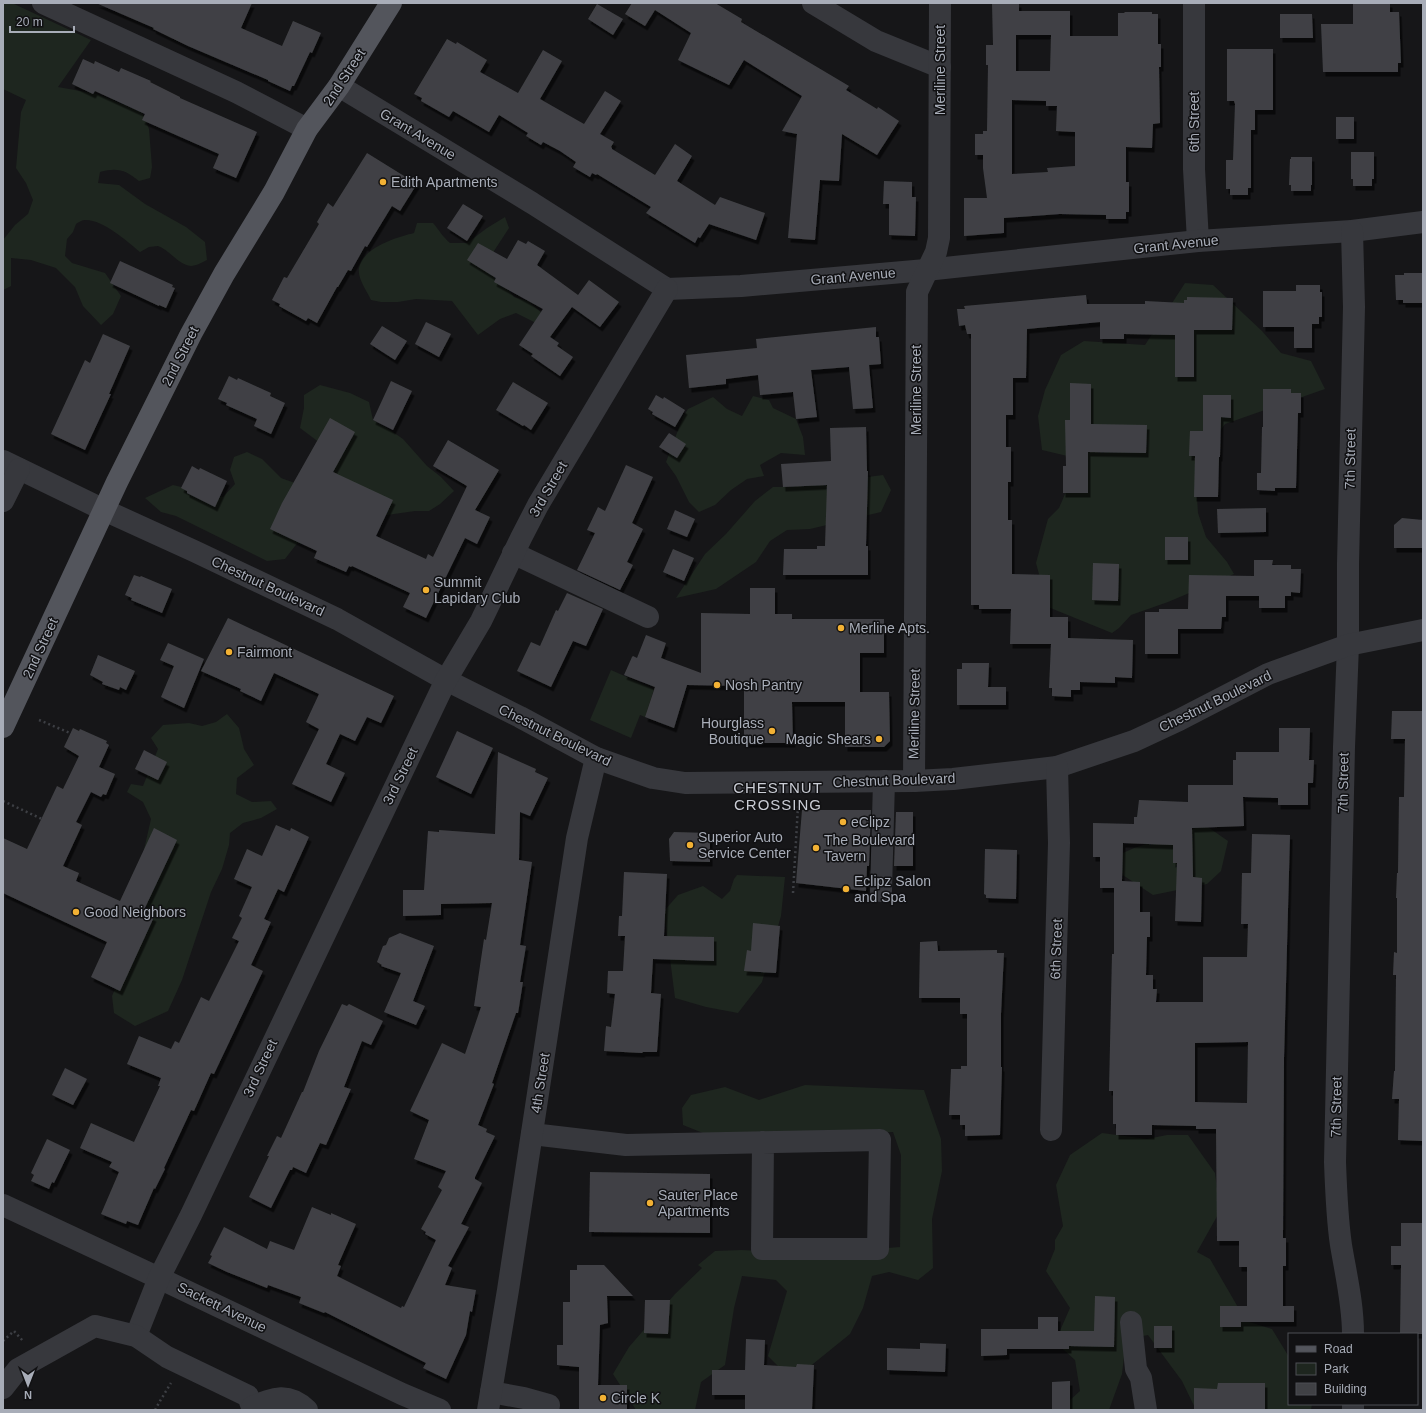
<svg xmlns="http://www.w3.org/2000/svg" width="1426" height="1413" font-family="Helvetica,sans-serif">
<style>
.green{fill:#1e261f}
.building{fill:#404145;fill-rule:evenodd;filter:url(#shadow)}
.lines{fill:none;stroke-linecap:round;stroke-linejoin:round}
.path{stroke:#3d3f44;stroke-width:2.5;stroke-dasharray:2 3;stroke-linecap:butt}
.minor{stroke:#37383d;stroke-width:22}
.major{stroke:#53555c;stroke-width:22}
.poi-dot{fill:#f2b134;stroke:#111113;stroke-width:1.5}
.labels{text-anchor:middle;stroke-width:3;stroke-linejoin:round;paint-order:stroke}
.street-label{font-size:14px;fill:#a8adb8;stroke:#111113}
.poi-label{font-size:14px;fill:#a8adb8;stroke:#111113;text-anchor:start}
.neighbourhood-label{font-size:15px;letter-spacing:1px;fill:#c9ccd4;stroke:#111113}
</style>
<defs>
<filter id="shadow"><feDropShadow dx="2.5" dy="4.5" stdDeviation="0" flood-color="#0009"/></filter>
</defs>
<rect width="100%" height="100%" fill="#161618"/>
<g class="green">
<path d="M3,3H12L91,40L58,87L97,94L142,112L149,129L152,167L150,178L139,181C126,170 117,167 100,172L98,183L119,185L145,204L186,227L205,242L207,260C203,262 196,266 191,266C178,265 170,250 158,246L149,247L140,252C127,241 102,219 85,220C82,220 79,222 76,224L73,232L67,239L65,256L72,263L105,273L121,296L113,314L101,325L83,306L75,287L56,268L31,260L11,258V286L3,290V240L15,225L28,214L33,200L26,183L16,168L21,112L26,100L3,89Z"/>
<path d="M505,217L509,228L494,251L491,267L514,297L528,301L543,314L542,326L516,313L500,319L478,335L452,301L416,299L398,302H381L371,300C367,291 357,278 359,268C362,248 397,237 414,233L417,223H433C439,230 443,237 450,243H467L487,228Z"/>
<polygon points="1185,283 1213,285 1262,331 1281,353 1311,361 1325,389 1225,424 1195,467 1198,513 1206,537 1227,562 1234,574 1168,602 1131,615 1119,628 1112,633 1048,607 1036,563 1048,519 1059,508 1080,459 1042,450 1038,416 1045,390 1061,355 1084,341 1145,345"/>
<polygon points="320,385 350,393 369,402 373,420 387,428 403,439 427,466 441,477 454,491 440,504 429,511 415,511 366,518 320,519 295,546 285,559 267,561 176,516 161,512 145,498 173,485 223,497 235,484 230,470 234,457 247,452 262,459 281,478 306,487 335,475 328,449 300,428 304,408 304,395"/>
<polygon points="753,396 769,400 773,408 796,419 803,437 805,455 781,453 760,465 764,476 747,479 731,490 715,505 699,512 689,502 676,476 666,462 683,417 688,409 713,397 727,409 742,416"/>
<polygon points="883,475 891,490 881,512 810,529 787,530 770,541 756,562 716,589 676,598 705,554 726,534 755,501 773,487 790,487"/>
<polygon points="611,670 654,689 645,717 640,715 631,738 590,720"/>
<polygon points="227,714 239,728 244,749 254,765 237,778 236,794 252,802 271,801 277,809 261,818 243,823 230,833 229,845 222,869 211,892 182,980 168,1011 135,1026 114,1013 112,996 150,909 133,898 151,819 143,802 127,792 131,784 143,786 158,749 151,738 163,725 189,723 202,726 216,722"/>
<polygon points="1205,825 1228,841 1221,871 1207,884 1153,895 1103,862 1134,848"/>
<polygon points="737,875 785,877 781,916 762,982 738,1013 706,1007 675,998 664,911 678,895 703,886 722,899 730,891 734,879"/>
<polygon points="805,1085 924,1090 941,1139 942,1171 932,1219 933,1268 918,1280 889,1272 872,1276 863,1308 850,1334 808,1368 785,1373 768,1356 787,1291 776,1280 742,1276 734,1308 725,1365 701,1382 695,1410 636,1410 613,1374 629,1347 675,1294 702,1268 698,1265 715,1251 742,1250 810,1254 900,1247 901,1155 893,1132 748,1138 708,1135 683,1125 682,1108 691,1095 725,1087 759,1100"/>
<polygon points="1102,1133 1147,1139 1167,1135 1188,1135 1215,1173 1220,1211 1197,1252 1210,1259 1246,1321 1272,1329 1289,1357 1289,1404 1312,1404 1311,1410 1196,1410 1182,1381 1148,1335 1126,1339 1122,1374 1109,1410 1065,1410 1070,1400 1080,1391 1075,1360 1055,1342 1070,1308 1046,1271 1055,1249 1055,1240 1063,1226 1056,1185 1070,1155"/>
</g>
<g class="building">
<polygon points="96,3 252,3 241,28 282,46 293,21 321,33 312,53 310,52 294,86 292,86 290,91 268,81 268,80 188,46 153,29 154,28"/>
<polygon points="632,3 715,3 742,19 741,22 849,86 846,90 877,109 878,107 899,121 877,155 842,134 839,181 820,180 815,240 788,238 797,134 782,131 802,96 744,60 729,85 678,60 691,33 655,10 645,26 625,14"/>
<path d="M992,3H1019V11H1070V36H1118V13H1125L1124,12H1152V14H1158V44H1161V67H1159L1160,123L1153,124L1152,148L1126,147V182H1129V212H1126V219H1106V215L1060,214L1004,218V233L964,236V198H987L983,168V155H975V134H983V131H987L988,65H986V45H993ZM1016,35H1051L1050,71H1016ZM1012,100L1046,101V106H1057L1056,131L1075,132V166L1047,168L1048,172L1012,174Z"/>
<polygon points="1353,3 1390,3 1390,12 1399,12 1401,63 1398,63 1398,72 1323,72 1321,24 1353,24"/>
<polygon points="597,4 623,19 613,35 588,19"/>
<polygon points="1280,14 1312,14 1313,38 1280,38"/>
<polygon points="447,39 456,44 457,42 487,60 480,72 518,93 543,50 562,61 540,99 584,124 605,91 621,101 600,134 614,142 611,147 612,148 612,149 655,175 675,144 692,156 677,181 715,205 720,197 765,213 756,240 709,224 700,238 698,237 695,243 646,213 651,207 597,174 596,175 592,173 590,177 573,167 576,162 560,151 543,142 541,145 526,136 528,133 499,115 489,132 453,111 449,117 421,101 422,98 414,94"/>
<polygon points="1227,49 1273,49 1273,110 1255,110 1255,130 1251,130 1251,188 1248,188 1248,195 1230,195 1230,189 1226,189 1226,160 1233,160 1235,104 1234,101 1227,101"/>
<polygon points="83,59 94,64 95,61 119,72 121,68 151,81 150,82 180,97 180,98 257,132 236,178 213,168 219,154 142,120 145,114 95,91 93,94 72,84"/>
<rect x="1336" y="117" width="18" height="22"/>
<polygon points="1351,152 1374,152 1374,179 1372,179 1372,186 1353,186 1353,179 1351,179"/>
<polygon points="367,153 417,184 400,211 392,206 367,247 365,246 351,271 348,270 338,287 337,287 317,323 308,318 306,321 279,306 280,304 272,300 284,277 287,278 319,224 317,222 328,203 333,207"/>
<polygon points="1291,157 1312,157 1312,185 1311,185 1311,191 1291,191 1291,185 1289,185 1290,159 1291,159"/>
<polygon points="884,181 912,182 912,197 916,197 915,236 889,235 889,204 883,204"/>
<polygon points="463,204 483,216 467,241 447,228"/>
<polygon points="518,240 526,244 528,241 545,251 537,265 578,295 589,280 619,302 600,327 572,307 550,337 559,343 557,346 573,357 560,376 531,356 533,354 519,345 543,309 494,282 496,278 467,260 478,243 507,259"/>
<polygon points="120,261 173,285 172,287 175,288 166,308 159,305 159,306 110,283"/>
<polygon points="1404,273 1423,273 1423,303 1403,303 1403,300 1396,300 1395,275 1404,275"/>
<polygon points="1296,285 1320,285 1320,292 1322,292 1322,317 1319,317 1319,324 1312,324 1312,348 1294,348 1294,327 1263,327 1263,291 1296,291"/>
<polygon points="1086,295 1087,304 1145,304 1145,301 1184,303 1184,300 1187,300 1187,297 1233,298 1232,330 1194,330 1194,377 1175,377 1175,335 1124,334 1124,339 1100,339 1100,322 1027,329 1026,378 1013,378 1013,415 1006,415 1006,447 1011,447 1011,482 1008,482 1008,520 1012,520 1012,574 1050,575 1050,617 1068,617 1068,638 1133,640 1132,678 1115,677 1115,683 1080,682 1080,690 1071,690 1071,697 1052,696 1052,688 1049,688 1051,644 1010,644 1011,609 979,609 979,605 971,605 971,334 967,334 965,325 959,326 957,309 965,309 964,306"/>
<polygon points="426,322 451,334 439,357 415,344"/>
<polygon points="382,326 407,341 395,360 370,344"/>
<polygon points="876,327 876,337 879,337 881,364 869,365 873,408 853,409 849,367 811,370 817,417 796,419 793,392 760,395 758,375 726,379 726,384 689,388 686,355 757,348 756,339"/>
<polygon points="103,334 130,346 109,394 111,394 85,450 51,434 85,360 90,363"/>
<polygon points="229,376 237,380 238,378 271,393 270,396 285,403 271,434 254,426 257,419 226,405 227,403 218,399"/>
<polygon points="391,381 412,391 393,430 373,420"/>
<polygon points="513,382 548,403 531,430 524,425 523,426 496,410"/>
<polygon points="1070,383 1091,384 1091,424 1147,425 1146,453 1088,452 1088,493 1063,493 1063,466 1066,466 1065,420 1070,420"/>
<polygon points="1263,389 1291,389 1291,393 1301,393 1301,413 1298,413 1296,488 1275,488 1275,491 1257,490 1257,473 1261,473 1262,427 1263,427"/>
<polygon points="656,395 663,399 664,397 685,410 675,427 652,414 653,412 648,409"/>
<polygon points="1203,395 1231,395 1231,418 1221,417 1220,457 1219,457 1218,497 1194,497 1195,456 1189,456 1190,431 1203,431"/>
<polygon points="330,418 355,432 333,472 393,500 376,536 426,559 428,554 433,557 467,486 433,466 448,440 499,470 475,510 490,517 477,544 465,538 426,618 403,607 410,593 352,566 351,567 349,566 346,572 314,558 317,551 270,529 282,503"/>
<polygon points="866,427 867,471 868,471 866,546 868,546 868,575 783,575 784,549 817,549 817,546 825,546 827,485 783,487 781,464 831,461 830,428"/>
<polygon points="669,433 686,444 677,458 659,447"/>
<polygon points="626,465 653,477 632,523 643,529 627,562 633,565 620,590 577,570 595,533 587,530 598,507 605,511"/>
<polygon points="192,466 199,470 200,468 227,481 215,507 187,493 187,491 181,488"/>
<polygon points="1266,508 1266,532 1218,533 1217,509"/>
<polygon points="675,510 695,519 687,537 667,529"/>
<polygon points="1402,518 1423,520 1423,548 1394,548 1394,525"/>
<rect x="1165" y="537" width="23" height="23"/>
<polygon points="673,549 694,558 684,581 663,572"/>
<polygon points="1254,560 1273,560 1272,565 1291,565 1291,569 1301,569 1300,593 1291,592 1291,596 1285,596 1285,608 1259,608 1259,596 1226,596 1226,617 1222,617 1221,629 1178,629 1178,654 1145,654 1145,612 1159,612 1159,609 1188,609 1189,575 1254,576"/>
<polygon points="1093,563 1119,564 1118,601 1092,600"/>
<polygon points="134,575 140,577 141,576 172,589 162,613 131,600 132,598 125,595"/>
<polygon points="750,588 775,588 775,614 792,614 792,619 884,619 884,653 860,653 860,692 889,692 890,741 884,747 845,747 845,702 792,702 793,743 744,743 744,686 687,685 674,728 645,717 655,687 624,675 632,657 633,656 637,658 646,635 666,643 661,658 701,673 701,613 750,614"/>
<polygon points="567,593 603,609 586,646 573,641 551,687 517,671 531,642 540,646 556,610 558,611"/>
<polygon points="228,618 394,696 381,723 367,717 355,741 340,734 326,764 345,773 331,802 292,784 319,729 306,722 319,694 274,673 261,701 240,691 241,689 201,671"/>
<polygon points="168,643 204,659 184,708 161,697 174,666 160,660"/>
<polygon points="98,655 135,671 126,690 120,687 119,690 102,684 103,682 90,675"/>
<polygon points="962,663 989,663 988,687 1006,687 1006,705 957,705 957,669 962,669"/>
<polygon points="1392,711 1423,711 1423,1141 1398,1140 1399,1099 1392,1099 1394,1071 1395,1071 1396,975 1393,975 1394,952 1397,953 1397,898 1396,898 1397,873 1398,873 1399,797 1404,797 1405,739 1391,739"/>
<polygon points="73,728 79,731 80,729 107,741 106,743 109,745 99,767 115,774 106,795 103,794 101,797 91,792 76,822 82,825 63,866 79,873 76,881 120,901 154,828 177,840 143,912 154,917 120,991 91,977 107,942 3,893 3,838 27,849 57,786 63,789 79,756 64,747"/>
<path d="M1279,728H1310L1309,760H1314L1313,783H1308V805H1278V798L1243,797L1244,826L1192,828L1193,877L1202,878L1201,922L1175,921L1177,863H1173V845L1123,843L1122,881L1140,882V912H1150V937H1147L1146,975H1153V989H1157L1156,1002H1203V957H1247L1248,924H1241L1242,873H1251L1252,834L1290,835L1284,1059L1283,1238H1286V1266H1283V1306H1294V1322H1241V1327H1220V1306H1247V1267H1239V1241H1217L1216,1129H1196V1126L1152,1125V1135H1116V1124H1113V1091H1109L1112,954H1114V888H1100V857H1093V823L1134,824V817H1137L1139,800L1188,802V785H1233V760H1236V752H1279ZM1248,1042L1247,1103L1195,1102V1043Z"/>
<polygon points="457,731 493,748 471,794 436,777"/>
<polygon points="144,750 167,762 158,780 135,769"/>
<polygon points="498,752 536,769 535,772 548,778 530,816 520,812 519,860 532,862 520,945 526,946 520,982 523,982 518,1013 516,1013 492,1083 494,1084 478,1125 487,1129 486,1132 495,1136 475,1177 475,1179 482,1183 461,1224 469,1227 448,1266 452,1268 445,1285 476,1290 472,1312 470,1311 466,1335 446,1379 423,1368 426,1363 325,1312 324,1313 299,1303 301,1297 268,1285 267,1288 227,1272 208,1263 212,1256 210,1255 224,1227 267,1249 270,1241 294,1250 312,1207 331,1215 331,1213 356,1224 338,1265 341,1266 337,1276 401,1308 402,1306 404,1307 436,1240 425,1234 426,1232 421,1229 442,1190 438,1187 446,1171 414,1159 429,1120 410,1111 442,1043 465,1054 481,1007 474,1006 484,939 486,940 492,903 441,904 441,915 403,916 403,890 424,890 428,831 439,832 439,830 495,834"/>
<polygon points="802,810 871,810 869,866 867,866 866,891 796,883"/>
<polygon points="896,812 913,812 913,866 894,866"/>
<polygon points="276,825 290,831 291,828 309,837 284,892 278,889 264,919 271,922 251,965 263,971 214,1074 211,1073 194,1111 191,1110 164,1168 165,1169 155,1189 154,1188 138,1225 127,1221 126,1224 101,1214 119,1172 109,1167 112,1162 80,1148 91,1123 134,1142 160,1086 158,1086 161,1078 127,1064 139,1036 171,1049 175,1041 179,1043 201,997 209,1001 239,941 232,938 242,918 239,916 252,887 234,879 247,849 262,856"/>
<polygon points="674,832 710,833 710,862 670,861 669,839"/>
<polygon points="985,849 1017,850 1016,899 986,898 986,895 984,894"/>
<polygon points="624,872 667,874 664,936 714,937 714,961 653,959 651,993 661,994 657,1052 643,1052 642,1053 604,1051 606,1026 611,1027 615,994 607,993 608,971 623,971 625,936 618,936 619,916 622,916"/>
<polygon points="753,923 780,926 776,973 744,971 747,950 751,951"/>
<polygon points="400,933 434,946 413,1001 425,1006 416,1025 384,1012 401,973 381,966 382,965 377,962 383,946 386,945 389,938"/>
<polygon points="937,941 938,951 997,950 997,953 1004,953 1001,1014 1001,1067 1002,1067 1000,1135 965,1136 965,1125 960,1125 960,1115 949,1115 951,1069 961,1069 961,1066 967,1066 967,1014 960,1014 960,998 919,998 920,942"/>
<polygon points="342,1004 347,1006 349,1004 383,1021 371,1045 362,1041 344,1087 351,1089 326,1145 320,1143 306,1173 293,1167 292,1170 290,1170 271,1208 249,1197 269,1156 267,1156 277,1136 281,1138 302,1092 303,1092 319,1051"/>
<polygon points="65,1068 87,1079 73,1105 52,1095"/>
<polygon points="47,1139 70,1150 54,1183 52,1182 49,1189 31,1181 34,1175 31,1173"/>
<polygon points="590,1172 710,1174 710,1233 589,1232"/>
<polygon points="1401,1223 1423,1223 1423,1334 1400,1334 1401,1265 1391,1265 1391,1246 1401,1246"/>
<polygon points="577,1265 604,1265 633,1296 607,1296 608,1323 600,1325 598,1385 627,1385 627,1410 579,1410 579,1367 557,1365 557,1345 563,1345 563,1302 570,1302 570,1270 577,1270"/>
<polygon points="1095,1296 1115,1297 1114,1347 1069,1346 1069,1349 1007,1349 1007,1355 981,1356 981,1329 1038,1329 1038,1317 1058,1317 1058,1331 1094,1331"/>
<polygon points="645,1300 670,1300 668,1334 644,1333"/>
<rect x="1154" y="1326" width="18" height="22"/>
<polygon points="746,1339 765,1340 764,1365 796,1367 797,1364 814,1365 812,1410 745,1410 745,1395 712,1395 712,1370 745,1370"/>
<polygon points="920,1343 946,1344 945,1372 887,1370 887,1348 920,1349"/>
<polygon points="1070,1381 1070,1410 1052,1410 1052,1382"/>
<polygon points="1218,1383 1265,1383 1265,1410 1194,1410 1194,1388 1217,1389"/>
</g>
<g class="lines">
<g class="path">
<polyline points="39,720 70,733"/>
<polyline points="3,801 42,819"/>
<polyline points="793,893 798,806"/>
<polyline points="3,1341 14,1331 23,1341"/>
<polyline points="155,1410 160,1401 171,1383"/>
</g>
<g class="minor">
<polyline points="43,3 236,92 307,129"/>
<polyline points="813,3 876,41 940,67"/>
<polyline points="1194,3 1194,169 1198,241"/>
<polyline points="339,86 532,203 667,289 741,286 926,270 1198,241 1352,231 1423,222"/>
<path d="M1352,231L1354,307L1348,564V645L1344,747L1335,1162C1336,1190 1337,1218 1341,1245C1346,1275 1353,1304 1353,1334"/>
<polyline points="3,461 104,510 194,551 337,619 446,680 520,717 596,758 653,778 685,783 914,781 953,779 1057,767 1134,741 1179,720 1268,674 1348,645 1423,630"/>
<polyline points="3,501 19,469"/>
<polyline points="513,553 648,617"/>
<polyline points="914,781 917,292 936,252 939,238 940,3"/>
<polyline points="881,891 884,781"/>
<polyline points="1051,1130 1059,843 1057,767"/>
<polyline points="532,1134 626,1145 880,1140 878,1249 762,1249 763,1142"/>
<polyline points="3,1205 159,1278 402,1394 440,1410"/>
<polyline points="1131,1322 1136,1369 1141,1378 1146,1410"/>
<polyline points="136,1336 159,1278 191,1215 446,680 481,621 521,538 538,505 667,289"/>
<polyline points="3,1388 18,1369 95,1326 136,1336 167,1357 248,1396 253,1410"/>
<polyline points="491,1392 524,1398 549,1405 548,1410"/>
<path d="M252,1407C274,1398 288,1392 307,1410"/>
<polyline points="488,1410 508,1290 577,838 596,758"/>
<polyline points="1353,1410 1353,1404"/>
</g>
<polyline class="major" points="3,727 117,482 191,334 224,274 274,192 307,129 339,86 391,3"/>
</g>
<g class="poi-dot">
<circle cx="383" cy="182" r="4"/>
<circle cx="426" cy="590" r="4"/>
<circle cx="841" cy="628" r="4"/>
<circle cx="229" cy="652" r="4"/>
<circle cx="717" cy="685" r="4"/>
<circle cx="772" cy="731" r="4"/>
<circle cx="879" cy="739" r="4"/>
<circle cx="843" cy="822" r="4"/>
<circle cx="690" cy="845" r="4"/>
<circle cx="816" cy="848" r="4"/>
<circle cx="846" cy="889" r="4"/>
<circle cx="76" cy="912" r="4"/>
<circle cx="650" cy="1203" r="4"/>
<circle cx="603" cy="1398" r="4"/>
</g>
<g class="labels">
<g class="street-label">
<text transform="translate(940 70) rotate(-90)" y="5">Meriline Street</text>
<text transform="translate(344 77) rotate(-57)" y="5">2nd Street</text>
<text transform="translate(1194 122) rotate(-90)" y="5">6th Street</text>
<text transform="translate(418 134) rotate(31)" y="5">Grant Avenue</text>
<text transform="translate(1176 244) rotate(-6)" y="5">Grant Avenue</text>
<text transform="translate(853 276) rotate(-5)" y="5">Grant Avenue</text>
<text transform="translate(180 356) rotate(-63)" y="5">2nd Street</text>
<text transform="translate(916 390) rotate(-90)" y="5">Meriline Street</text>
<text transform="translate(1350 459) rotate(-89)" y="5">7th Street</text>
<text transform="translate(548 489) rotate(-60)" y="5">3rd Street</text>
<text transform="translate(268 586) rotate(25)" y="5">Chestnut Boulevard</text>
<text transform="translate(40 648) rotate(-65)" y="5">2nd Street</text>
<text transform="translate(1215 701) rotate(-26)" y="5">Chestnut Boulevard</text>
<text transform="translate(914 714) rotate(-89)" y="5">Meriline Street</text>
<text transform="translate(555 735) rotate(26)" y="5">Chestnut Boulevard</text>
<text transform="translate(400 776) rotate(-64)" y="5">3rd Street</text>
<text transform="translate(894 780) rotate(-2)" y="5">Chestnut Boulevard</text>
<text transform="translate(1343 783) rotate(-89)" y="5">7th Street</text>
<text transform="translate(1056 949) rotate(-88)" y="5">6th Street</text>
<text transform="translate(260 1068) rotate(-65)" y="5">3rd Street</text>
<text transform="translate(540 1083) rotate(-81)" y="5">4th Street</text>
<text transform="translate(1336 1107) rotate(-89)" y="5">7th Street</text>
<text transform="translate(222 1307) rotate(26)" y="5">Sackett Avenue</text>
</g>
<g class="poi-label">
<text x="391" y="187">Edith Apartments</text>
<text x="434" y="587">Summit<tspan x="434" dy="16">Lapidary Club</tspan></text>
<text x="849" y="633">Merline Apts.</text>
<text x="237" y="657">Fairmont</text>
<text x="725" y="690">Nosh Pantry</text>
<text x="764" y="728" text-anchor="end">Hourglass<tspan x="764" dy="16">Boutique</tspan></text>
<text x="871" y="744" text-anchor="end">Magic Shears</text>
<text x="851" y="827">eClipz</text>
<text x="698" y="842">Superior Auto<tspan x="698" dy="16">Service Center</tspan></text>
<text x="824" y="845">The Boulevard<tspan x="824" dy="16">Tavern</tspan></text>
<text x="854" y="886">Eclipz Salon<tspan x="854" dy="16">and Spa</tspan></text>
<text x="84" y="917">Good Neighbors</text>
<text x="658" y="1200">Sauter Place<tspan x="658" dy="16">Apartments</tspan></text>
<text x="611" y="1403">Circle K</text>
</g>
<g class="neighbourhood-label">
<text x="778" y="793">CHESTNUT<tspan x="778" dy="17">CROSSING</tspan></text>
</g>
</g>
<rect width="1426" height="1413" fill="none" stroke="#a8adb8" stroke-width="8"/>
<rect x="1288" y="1333" width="130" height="72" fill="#111113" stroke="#4d4f55"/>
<rect x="1296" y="1346" width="20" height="6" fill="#53555c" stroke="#4d4f55"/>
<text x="1324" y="1353" font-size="12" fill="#a8adb8">Road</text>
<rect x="1296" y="1363" width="20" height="12" fill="#1e261f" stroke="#4d4f55"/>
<text x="1324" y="1373" font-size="12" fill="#a8adb8">Park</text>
<rect x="1296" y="1383" width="20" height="12" fill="#404145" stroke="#4d4f55"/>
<text x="1324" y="1393" font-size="12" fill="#a8adb8">Building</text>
<g transform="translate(28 1385) rotate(180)" stroke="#111113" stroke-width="3" paint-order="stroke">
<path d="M0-3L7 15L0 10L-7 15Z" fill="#a8adb8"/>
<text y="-6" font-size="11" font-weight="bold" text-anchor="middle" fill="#a8adb8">N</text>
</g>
<path d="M10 26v6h64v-6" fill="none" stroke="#a8adb8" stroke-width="2"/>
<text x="16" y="26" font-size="12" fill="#a8adb8" stroke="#111113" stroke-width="3" paint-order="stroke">20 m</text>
</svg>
